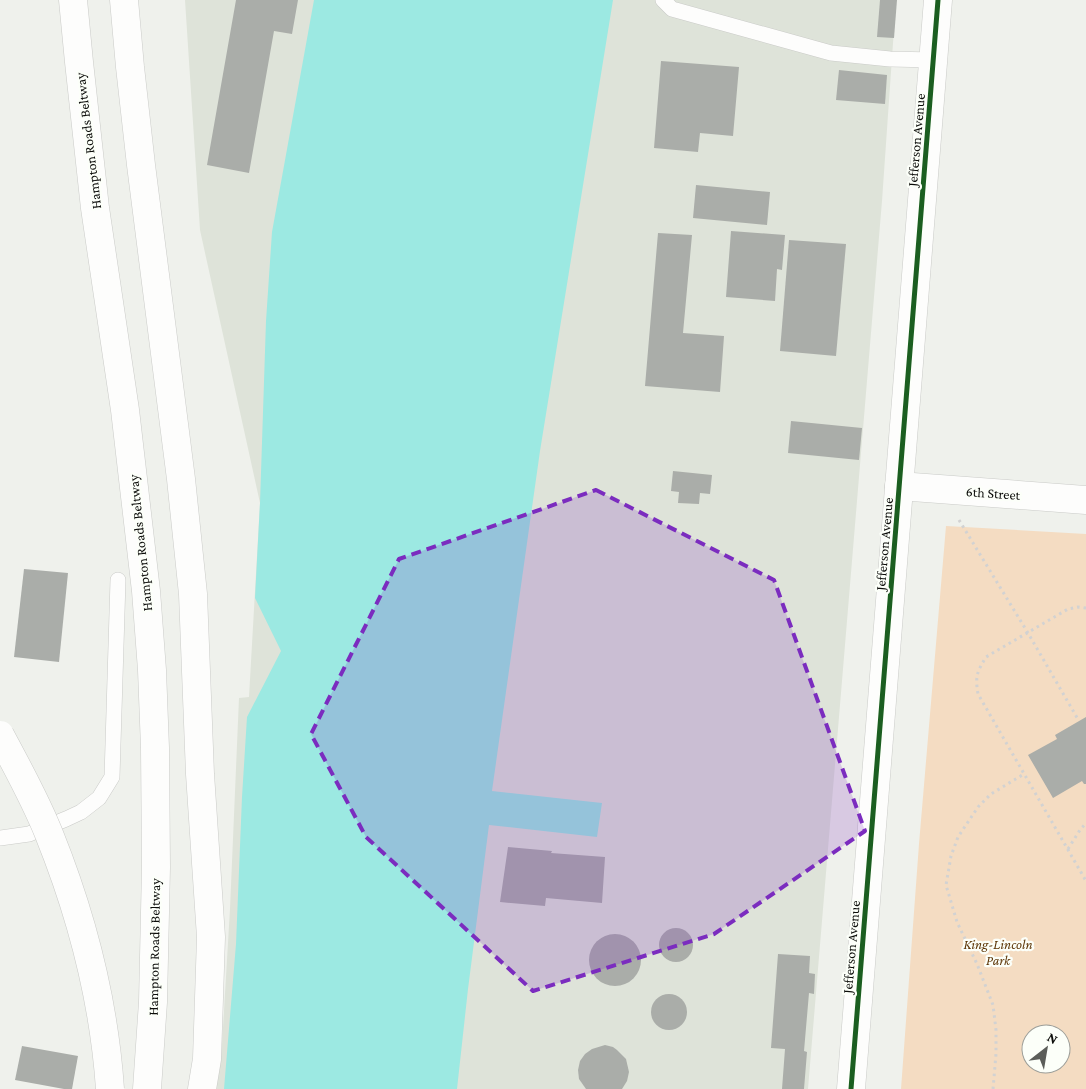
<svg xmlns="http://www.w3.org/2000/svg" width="1086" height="1089" font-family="'Crimson Pro',serif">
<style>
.built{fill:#dee3d9}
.green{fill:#f4dcc2;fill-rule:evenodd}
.water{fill:#9ce9e2}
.building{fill:#aaada9}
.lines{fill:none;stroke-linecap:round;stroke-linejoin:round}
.service-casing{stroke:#cacbc8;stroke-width:16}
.minor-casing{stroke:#cacbc8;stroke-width:29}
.tertiary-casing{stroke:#cacbc8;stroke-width:29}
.motorway-casing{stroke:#cacbc8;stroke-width:29}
.path{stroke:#d2d2d2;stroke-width:3;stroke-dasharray:2.5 4;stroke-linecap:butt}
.service{stroke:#fdfdfc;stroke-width:15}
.minor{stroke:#fdfdfc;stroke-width:28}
.tertiary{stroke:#fdfdfc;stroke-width:28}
.motorway{stroke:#fdfdfc;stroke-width:28}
.motorway-bridge-casing{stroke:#cacbc8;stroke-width:29;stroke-linecap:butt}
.motorway-bridge{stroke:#fdfdfc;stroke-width:28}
.cycleway-casing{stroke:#fcfff9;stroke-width:8}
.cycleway{stroke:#1b5e20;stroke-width:5}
.marked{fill:#7b2cbf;fill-opacity:0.2;stroke:#7b2cbf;stroke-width:4;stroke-dasharray:10 6;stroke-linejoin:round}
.labels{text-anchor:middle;stroke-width:4.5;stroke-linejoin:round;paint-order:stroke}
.street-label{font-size:14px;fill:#0c0d0a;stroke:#fcfff9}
.park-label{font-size:14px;font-style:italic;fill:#5d3607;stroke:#fcfff9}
</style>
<rect width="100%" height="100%" fill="#eff1ec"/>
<polygon class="built" points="185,0 896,0 882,201 808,1089 215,1089 222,1045 230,909 239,698 249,697 260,503 200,230"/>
<path class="green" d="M946,526L1086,534V1089H901L919,844ZM1031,1034H1061V1064H1031Z"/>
<polygon class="water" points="314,0 613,0 540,451 492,791 602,803 597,837 489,825 468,989 457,1089 224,1089 236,944 242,797 247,717 281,651 255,598 260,503 266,321 272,232"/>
<g class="building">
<polygon points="236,0 298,0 292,34 274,31 249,173 207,165"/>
<polygon points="880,0 897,0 894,38 877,37"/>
<polygon points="661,61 739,67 733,136 700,133 698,152 654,148"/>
<polygon points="839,70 887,75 885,104 836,100"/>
<polygon points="696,185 770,192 767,225 693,218"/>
<polygon points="731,231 785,235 782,270 777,269 775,301 726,297"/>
<polygon points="658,233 692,235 683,333 724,336 720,392 645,386"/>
<polygon points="789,240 846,244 836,356 780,351"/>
<polygon points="791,421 862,428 859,460 788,453"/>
<polygon points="673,471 712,475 710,494 700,493 699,504 678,503 679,492 671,491"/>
<polygon points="24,569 68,573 59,662 14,657"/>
<polygon points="1086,717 1086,784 1084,784 1082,781 1053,798 1028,755 1057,739 1055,735"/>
<polygon points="508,847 552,851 551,853 605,857 602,903 546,898 545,906 500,902"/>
<circle cx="676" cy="945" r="17"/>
<circle cx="615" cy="960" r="26"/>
<polygon points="778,954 810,956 809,973 815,974 814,994 809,993 804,1051 807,1052 804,1089 782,1089 785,1049 771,1048"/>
<circle cx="669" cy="1012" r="18"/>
<polygon points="605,1045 613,1047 617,1050 626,1059 629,1072 627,1081 622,1089 586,1089 579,1079 578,1070 580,1061 585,1054 592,1049"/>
<polygon points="22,1046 78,1056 72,1089 64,1089 15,1080"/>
</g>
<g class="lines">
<defs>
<g id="service">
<polyline points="663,0 672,9 831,53 890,59 933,60"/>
<polyline points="0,838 29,834 66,819 81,812 99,798 112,777 118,580"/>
</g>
<polyline id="minor" points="899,486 1086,500"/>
<polyline id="tertiary" points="851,1089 938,0"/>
<g id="motorway">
<polyline points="73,0 79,62 95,208 125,410 146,591 152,670 155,748 156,867 153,1002 147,1089"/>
<polyline points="124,0 130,67 141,165 181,479 193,594 200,774 211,937 207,1059 202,1089"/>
</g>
</defs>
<use href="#service" class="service-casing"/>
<use href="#minor" class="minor-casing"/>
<use href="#tertiary" class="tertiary-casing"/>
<use href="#motorway" class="motorway-casing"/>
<g class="path">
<polyline points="959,520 1028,633 1079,721"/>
<path d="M1086,608L1078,607L1068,609L986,657C977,672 975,676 978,694L1086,881"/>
<polyline points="1068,849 1080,830 1086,823"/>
<polyline points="993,1089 996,1054 996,1030 993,1005 977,964 957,922 946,885 951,856 958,837 978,807 991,794 1024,774"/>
</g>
<use href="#service" class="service"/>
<use href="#minor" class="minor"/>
<use href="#tertiary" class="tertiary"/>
<use href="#motorway" class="motorway"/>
<defs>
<path id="motorway-bridge" d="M0,735C17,767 35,799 49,834C82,916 104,1001 110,1089"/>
</defs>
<use href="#motorway-bridge" class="motorway-bridge-casing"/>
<use href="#motorway-bridge" class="motorway-bridge"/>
<defs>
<polyline id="cycleway" points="851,1089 938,0"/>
</defs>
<use href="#cycleway" class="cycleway-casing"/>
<use href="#cycleway" class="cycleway"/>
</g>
<path class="marked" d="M596,490L774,580L865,831L714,934L533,991L366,837L311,734L399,559Z"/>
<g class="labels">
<g class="street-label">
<text transform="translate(916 140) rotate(-85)" y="5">Jefferson Avenue</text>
<text transform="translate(88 141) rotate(-97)" y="5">Hampton Roads Beltway</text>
<text transform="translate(993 493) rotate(4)" y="5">6th Street</text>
<text transform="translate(140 543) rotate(-96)" y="5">Hampton Roads Beltway</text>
<text transform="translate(884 544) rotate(-85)" y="5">Jefferson Avenue</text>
<text transform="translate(154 947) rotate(-89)" y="5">Hampton Roads Beltway</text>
<text transform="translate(851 947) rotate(-85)" y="5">Jefferson Avenue</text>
</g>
<g class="park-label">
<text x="998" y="949">King-Lincoln<tspan x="998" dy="16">Park</tspan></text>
</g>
</g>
<g transform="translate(1046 1049) rotate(31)"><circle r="24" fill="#fcfff9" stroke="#9c9e99"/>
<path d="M0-4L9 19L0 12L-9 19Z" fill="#5b5d59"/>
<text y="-8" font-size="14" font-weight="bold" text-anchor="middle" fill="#0c0d0a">N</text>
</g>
</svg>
